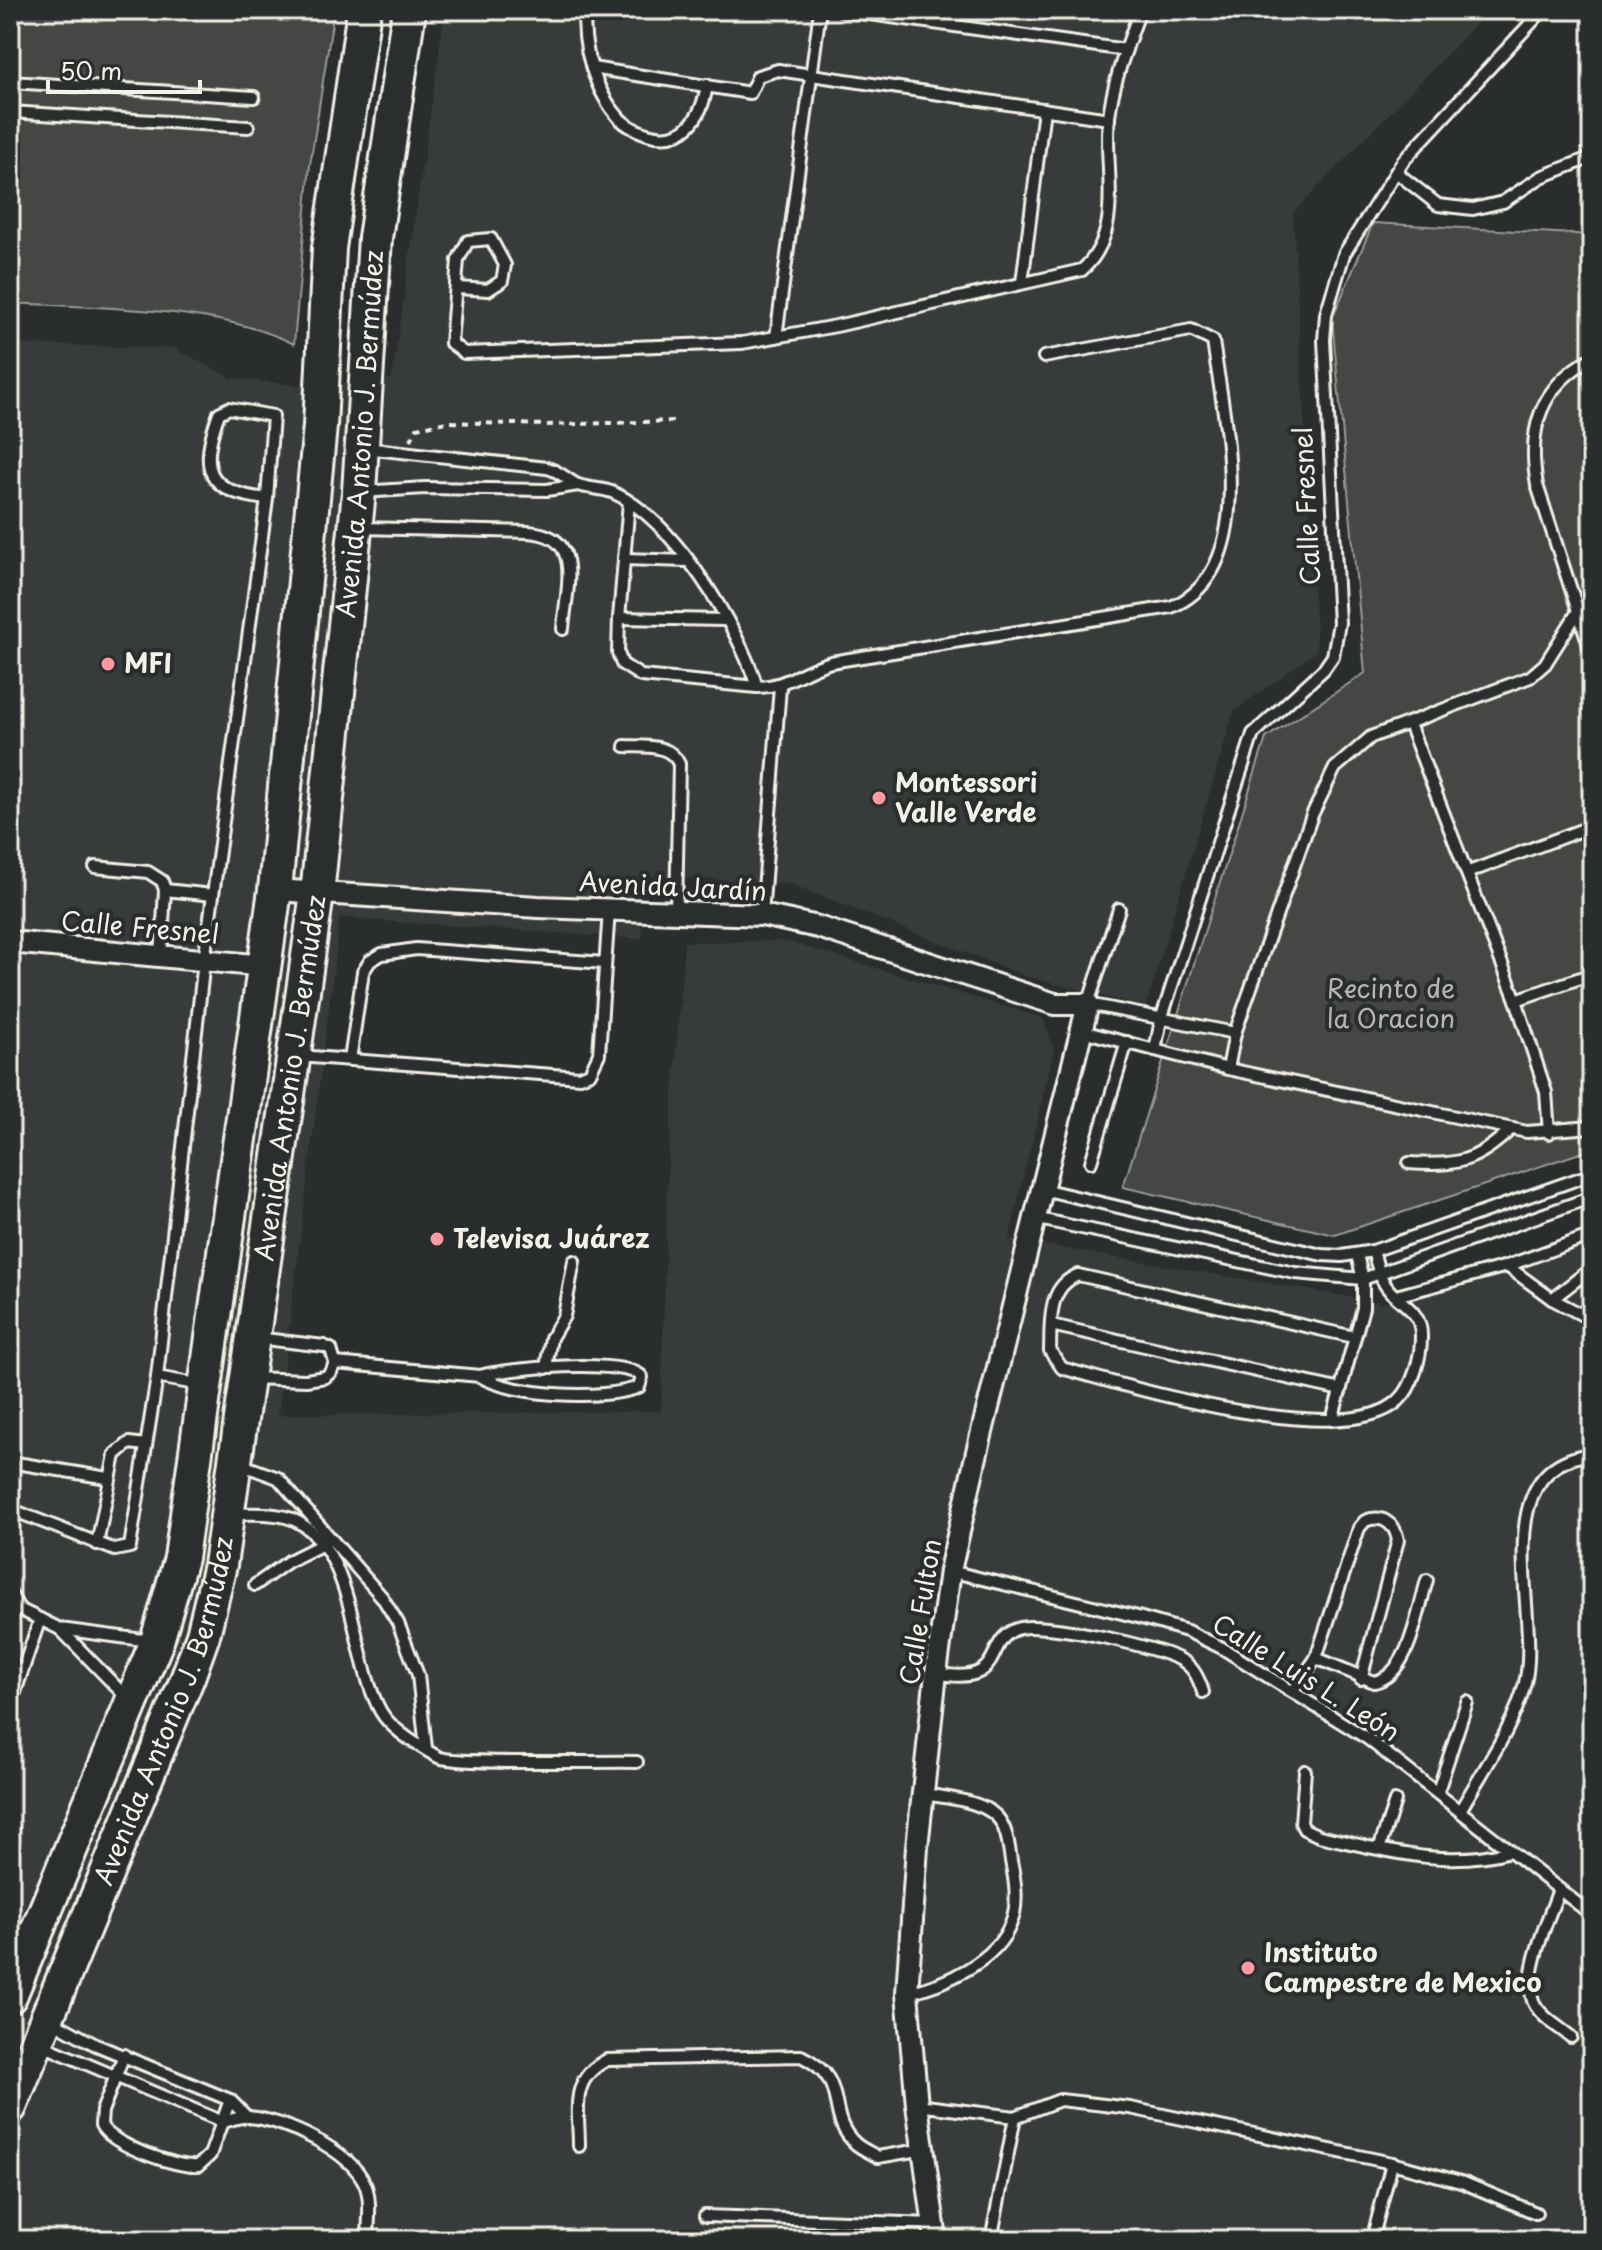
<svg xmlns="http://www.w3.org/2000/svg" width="1602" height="2250" font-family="'Playpen Sans',sans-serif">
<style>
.built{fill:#373a3a}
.green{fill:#444645;stroke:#9c9c96;stroke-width:2}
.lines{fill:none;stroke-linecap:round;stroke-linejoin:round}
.lane-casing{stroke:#f4f1e8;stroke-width:16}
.street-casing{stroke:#f4f1e8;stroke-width:26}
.primary-casing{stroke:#f4f1e8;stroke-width:38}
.path{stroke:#f4f1e8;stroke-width:4;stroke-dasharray:6 6;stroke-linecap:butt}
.lane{stroke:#2a2d2e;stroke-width:10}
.street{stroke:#2a2d2e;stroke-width:20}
.primary{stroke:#2a2d2e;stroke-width:32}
.poi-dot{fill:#ff9aa2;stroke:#2a2d2e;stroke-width:3}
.labels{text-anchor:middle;stroke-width:8;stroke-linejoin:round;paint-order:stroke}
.street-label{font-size:26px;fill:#f4f1e8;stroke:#2a2d2e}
.poi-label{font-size:26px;font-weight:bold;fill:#f4f1e8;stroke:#2a2d2e;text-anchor:start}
.park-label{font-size:26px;fill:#b6b5af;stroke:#2a2d2e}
</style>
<rect width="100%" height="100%" fill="#2a2d2e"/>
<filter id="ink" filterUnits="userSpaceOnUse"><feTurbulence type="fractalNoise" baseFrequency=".0125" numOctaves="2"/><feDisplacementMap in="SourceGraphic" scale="16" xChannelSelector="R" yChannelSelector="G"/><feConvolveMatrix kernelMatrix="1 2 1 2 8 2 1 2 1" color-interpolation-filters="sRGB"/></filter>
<g filter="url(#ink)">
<polygon class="built" points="445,10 1490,10 1293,213 1317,651 1234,711 1146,1007 1028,977 790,884 641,876 642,939 340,918 278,1415 661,1411 668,1165 684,942 786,941 1043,1018 1054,1049 1009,1239 1384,1303 1592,1230 1592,2240 10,2240 10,344 173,348 232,378 305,386 392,379"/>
<g class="green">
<path d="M10,10H334L310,165L294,344C219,306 94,308 10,303Z"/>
<polygon points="1373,223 1592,235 1592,1149 1335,1235 1123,1187 1266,738 1365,673 1332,319"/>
</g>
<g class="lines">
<defs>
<g id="lane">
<path d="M585,10C581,45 595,92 620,119C627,126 638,131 647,134C684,145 702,118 707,85"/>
<polyline points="841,10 1126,50"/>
<polyline points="592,68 750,93 758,76 778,70 1109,119"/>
<polyline points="10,82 254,97"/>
<polyline points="10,112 248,127"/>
<polyline points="1396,172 1438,205 1473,209 1503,202 1541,177 1592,157"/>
<polyline points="1022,283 1044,109"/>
<path d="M458,288L488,290L502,281L505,265L491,239L468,241L458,260L451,343L464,353L742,343L836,326L1082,270C1126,231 1103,169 1109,117C1113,81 1128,44 1140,10"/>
<polyline points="776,337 820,10"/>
<path d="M1592,358C1540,386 1527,429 1537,485L1592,654"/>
<path d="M365,448L547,468C560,471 567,480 578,485C590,489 603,488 614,493C674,520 738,626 757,687C786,687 803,670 831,662L1171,607C1262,570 1223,416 1213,341L1191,330L1044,357"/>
<polyline points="361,492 425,488 547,490 578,485"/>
<polyline points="629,502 619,618 618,653 622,664 641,676 757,687"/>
<path d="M361,528L528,532C585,535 566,588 563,629"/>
<polyline points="624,559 688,561"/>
<polyline points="619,618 725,620"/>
<polyline points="1409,724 1516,1000 1546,1092 1549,1133"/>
<path d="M625,746C645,747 670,743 679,764L676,912"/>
<polyline points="95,867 148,872 162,881 165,890 161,957"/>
<polyline points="1469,872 1592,826"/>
<polyline points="165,890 213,895"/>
<polyline points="1119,909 1088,1004 1235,1033"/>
<polyline points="762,915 780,687"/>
<polyline points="1516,1000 1592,974"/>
<polyline points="1082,1031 1228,1069 1527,1132 1592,1127"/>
<polyline points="1155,1050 1161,1020 1253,734 1324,669 1333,656 1339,623 1324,340 1326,314 1344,254 1403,161 1543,10"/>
<polyline points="298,1056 580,1077 590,1073 599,1054 609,910"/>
<polyline points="350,1060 363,972 370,961 382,954 416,949 605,963"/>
<polyline points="1228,1069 1235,1033 1312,815 1335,768 1371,737 1530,677 1545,664 1577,613"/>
<polyline points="1091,1162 1127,1042"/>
<path d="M1409,1163C1455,1166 1476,1163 1511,1129"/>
<polyline points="1042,1189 1322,1255 1342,1256 1373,1251 1592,1174"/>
<polyline points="1034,1218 1295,1273 1363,1279 1592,1197"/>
<polyline points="1507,1266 1552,1299 1592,1320"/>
<polyline points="1396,1296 1507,1266 1592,1235"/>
<polyline points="1552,1299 1592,1268"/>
<polyline points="1051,1325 1341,1390"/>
<path d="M1354,1337L1078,1275C1047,1287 1051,1322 1050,1351L1062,1368C1128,1387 1347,1452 1399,1400C1413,1387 1421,1357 1421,1338C1422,1311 1404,1307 1389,1290C1380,1280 1377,1264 1373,1251"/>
<path d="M335,1363L480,1376C511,1396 604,1401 639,1387L642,1377C628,1358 505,1368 480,1376"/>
<polyline points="546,1368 551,1338 564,1316 574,1261"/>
<polyline points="250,1378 306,1380 325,1377 331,1372 335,1363 331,1349 324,1346 256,1338"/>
<path d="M201,1385L157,1377L204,961L267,499C205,492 199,469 219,413L229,408L273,416L267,499"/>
<polyline points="1332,1420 1363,1308 1363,1279 1357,1255"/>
<polyline points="10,1462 108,1478"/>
<polyline points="237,1463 278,1478 382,1597 398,1623 418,1675 426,1748"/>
<polyline points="10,1509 115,1550 130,1547 157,1377"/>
<path d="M232,1514C251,1514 274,1512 292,1519C357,1547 350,1658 381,1712C391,1729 420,1747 438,1757C453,1765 608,1761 637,1762"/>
<polyline points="97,1544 115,1455 129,1443 146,1445"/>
<polyline points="950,1571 1138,1617 1187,1631 1222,1648 1368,1739 1592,1915"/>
<polyline points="255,1585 289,1561 325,1543"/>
<polyline points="10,1593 19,1609"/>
<polyline points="10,1609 19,1609 60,1629 151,1641"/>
<polyline points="60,1629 128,1699"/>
<path d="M1316,1658L1374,1682C1409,1676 1418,1610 1427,1580"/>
<path d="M936,1673C1010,1688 981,1638 1020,1628C1046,1622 1160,1647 1183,1661C1195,1669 1199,1680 1203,1692"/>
<path d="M1293,1691L1316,1658L1359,1528L1365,1521C1381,1514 1395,1523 1398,1540L1361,1679"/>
<polyline points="10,1707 40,1619"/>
<path d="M1305,1771L1301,1823L1304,1829L1319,1836C1383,1850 1445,1869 1510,1851"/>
<polyline points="1438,1791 1467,1702"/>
<path d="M1461,1809C1483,1770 1514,1727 1525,1683C1542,1615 1482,1467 1592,1454"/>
<polyline points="1379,1849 1395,1801"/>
<path d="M1559,1889C1550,1916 1521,1976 1534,2003C1541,2017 1559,2027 1571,2037"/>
<path d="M907,1993C944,1985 997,1961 1011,1923C1019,1904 1015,1880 1011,1861C1009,1847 1007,1825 995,1815C979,1800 946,1798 924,1794"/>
<polyline points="52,2021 94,2044 230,2100 246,2116"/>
<path d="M42,2045L223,2122C231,2120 240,2116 248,2117C283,2119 350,2150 365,2184C372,2201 368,2222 368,2240"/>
<path d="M124,2055L102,2111L101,2125C111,2145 177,2168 198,2166L210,2155L230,2100"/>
<polyline points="917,2105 1015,2117 1060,2100 1130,2108 1392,2163 1464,2183 1536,2213"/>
<path d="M579,2146C579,2109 569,2079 607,2060L801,2056C852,2080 823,2115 856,2144C862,2149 871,2153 878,2157L925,2149"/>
<polyline points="705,2216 934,2224"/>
<polyline points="991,2240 1015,2117"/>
<polyline points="1372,2240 1392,2163"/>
</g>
<g id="street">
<polyline points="275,890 538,907 762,915 818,927 1055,1004 1088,1004 977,1452 950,1571 936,1673 917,1847 907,1993 917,2105 936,2240"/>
<polyline points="10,942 265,966"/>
</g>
<g id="primary">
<polyline points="10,1996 157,1641 181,1558 275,890 320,426 329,248 364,10"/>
<path id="s1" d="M10,2107L188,1677L203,1635L220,1565L317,894L359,492L375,238L409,10"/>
</g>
</defs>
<use href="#lane" class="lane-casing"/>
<use href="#street" class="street-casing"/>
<use href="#primary" class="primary-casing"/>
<polyline class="path" points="411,440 417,428 447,422 547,425 674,421"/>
<use href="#lane" class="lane"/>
<use href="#street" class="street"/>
<use href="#primary" class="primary"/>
</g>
</g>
<g class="poi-dot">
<circle cx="108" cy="664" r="8"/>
<circle cx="879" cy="798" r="8"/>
<circle cx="437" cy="1239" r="8"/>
<circle cx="1248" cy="1968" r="8"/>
</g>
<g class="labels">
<g class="street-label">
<text dy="9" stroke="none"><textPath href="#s1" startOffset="1722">Avenida Antonio J. Bermúdez</textPath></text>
<text transform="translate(1307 506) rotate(-93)" y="9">Calle Fresnel</text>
<text transform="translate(673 887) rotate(3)" y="9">Avenida Jardín</text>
<text transform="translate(140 928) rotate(5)" y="9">Calle Fresnel</text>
<text dy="9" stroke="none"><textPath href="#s1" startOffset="1074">Avenida Antonio J. Bermúdez</textPath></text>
<text transform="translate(921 1612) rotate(-81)" y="9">Calle Fulton</text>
<text transform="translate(1306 1678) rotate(32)" y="9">Calle Luis L. León</text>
<text dy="9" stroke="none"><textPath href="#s1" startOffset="426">Avenida Antonio J. Bermúdez</textPath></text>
</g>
<g class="poi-label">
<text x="124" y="673">MFI</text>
<text x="895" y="792">Montessori<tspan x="895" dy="30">Valle Verde</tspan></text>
<text x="453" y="1248">Televisa Juárez</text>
<text x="1264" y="1962">Instituto<tspan x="1264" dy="30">Campestre de Mexico</tspan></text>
</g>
<g class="park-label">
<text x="1391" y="998">Recinto de<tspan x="1391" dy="30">la Oracion</tspan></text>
</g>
</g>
<rect width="1602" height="2250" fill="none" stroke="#2a2d2e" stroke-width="40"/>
<rect x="20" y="20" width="1562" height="2210" fill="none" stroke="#f4f1e8" stroke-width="3" filter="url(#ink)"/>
<path d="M48 80v12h152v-12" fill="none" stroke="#f4f1e8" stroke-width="4"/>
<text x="60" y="80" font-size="24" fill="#f4f1e8" stroke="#2a2d2e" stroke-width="6" paint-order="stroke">50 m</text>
</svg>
